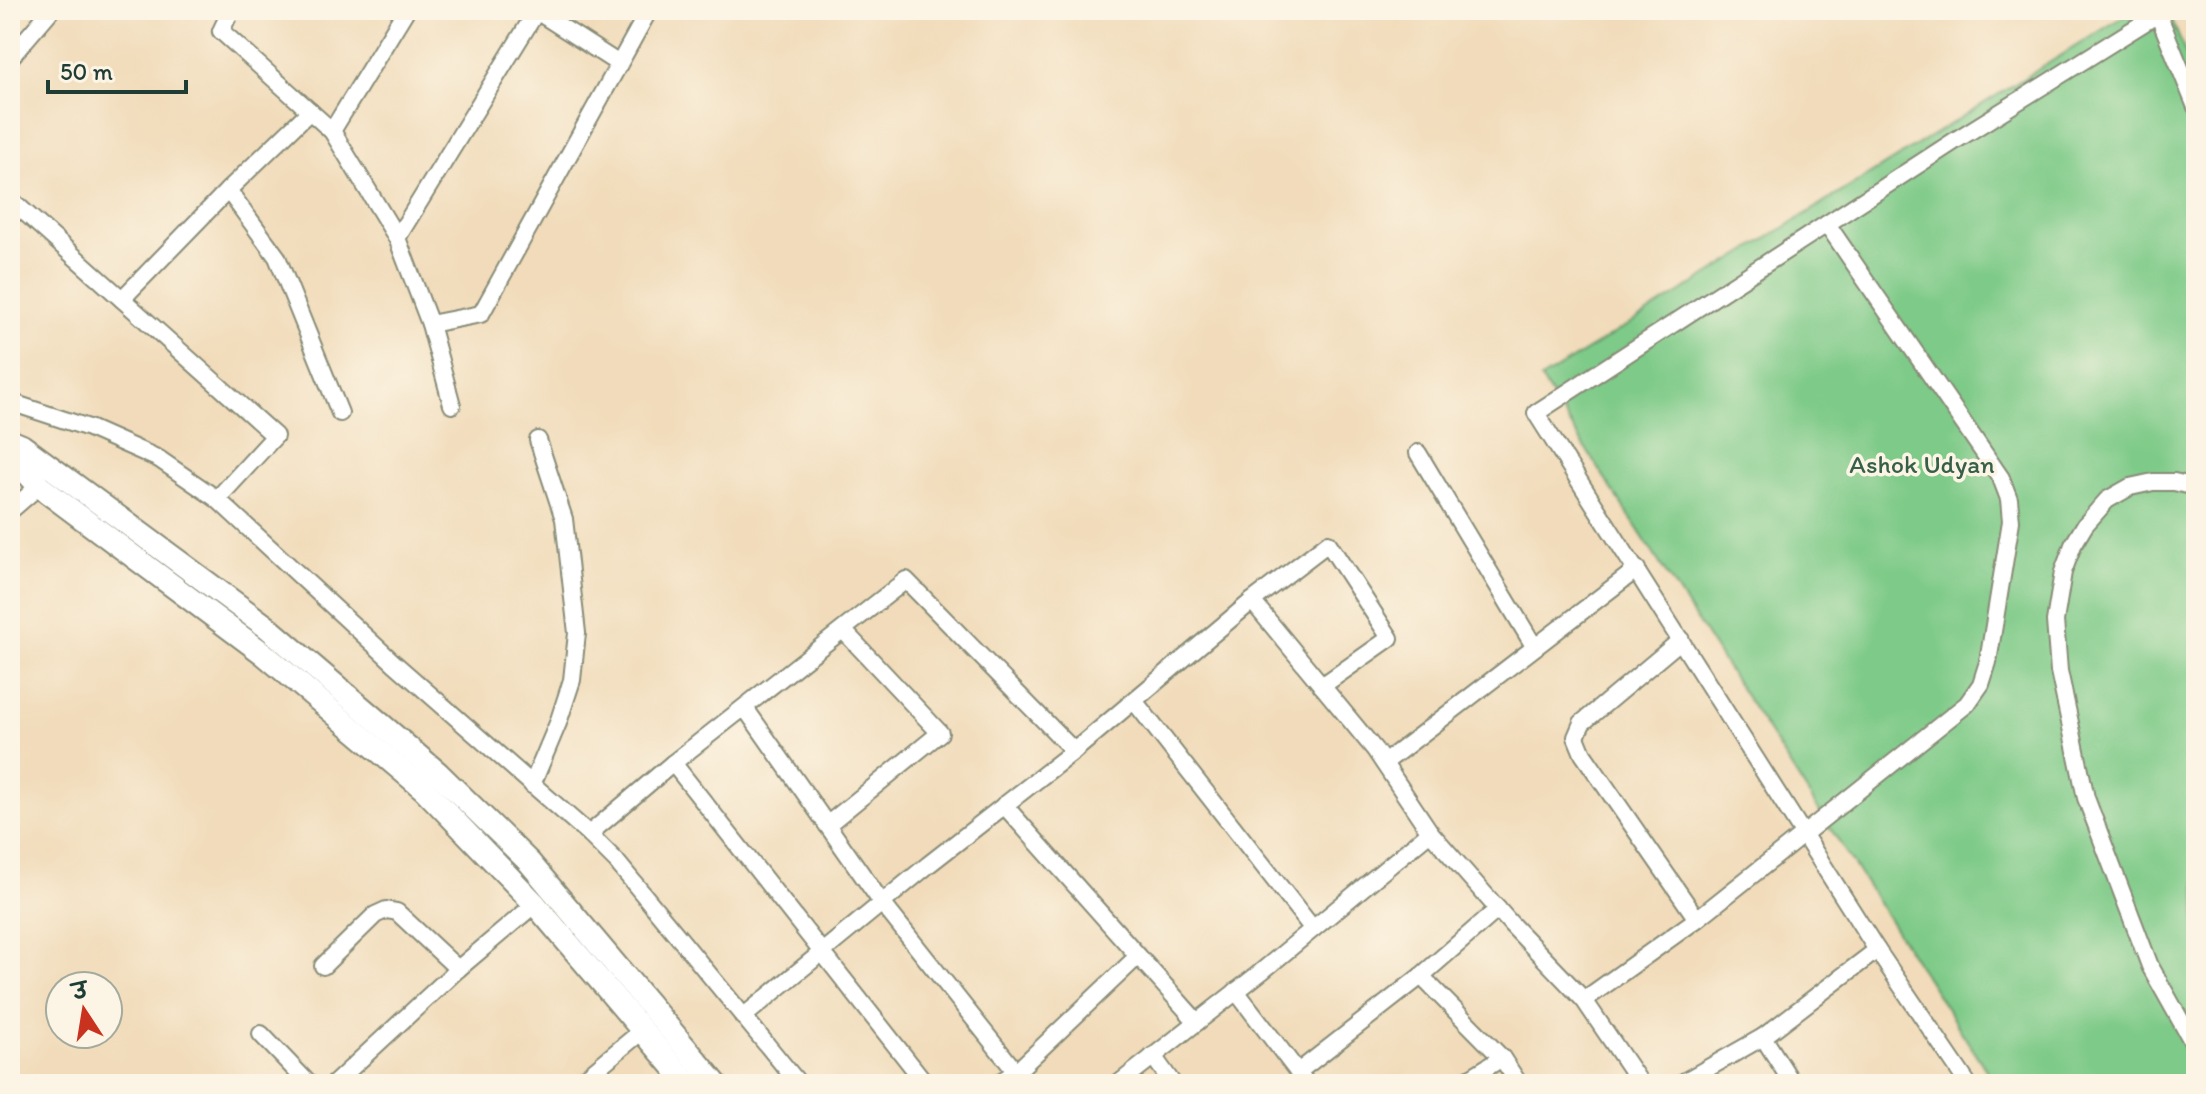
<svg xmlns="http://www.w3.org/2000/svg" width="2206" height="1094" font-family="Itim,'Playpen Sans Deva',sans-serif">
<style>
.green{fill:#7eca88;stroke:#4e845e;stroke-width:2}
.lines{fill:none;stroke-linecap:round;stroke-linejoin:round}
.street-casing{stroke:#888c77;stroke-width:20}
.secondary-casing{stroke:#888c77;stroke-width:26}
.street{stroke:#fff;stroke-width:16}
.secondary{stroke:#fff;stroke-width:22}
.labels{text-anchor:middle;stroke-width:7;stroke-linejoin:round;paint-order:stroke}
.park-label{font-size:26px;fill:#376049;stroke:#fcf5e5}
</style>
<rect width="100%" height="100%" fill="#fcf5e5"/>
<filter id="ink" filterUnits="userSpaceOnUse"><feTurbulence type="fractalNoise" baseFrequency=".0125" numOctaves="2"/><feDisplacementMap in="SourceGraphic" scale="16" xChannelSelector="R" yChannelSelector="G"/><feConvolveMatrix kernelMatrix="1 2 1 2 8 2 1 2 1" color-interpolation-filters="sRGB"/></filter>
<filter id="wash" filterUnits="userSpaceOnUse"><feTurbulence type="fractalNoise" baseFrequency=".006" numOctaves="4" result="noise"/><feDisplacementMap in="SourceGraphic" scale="32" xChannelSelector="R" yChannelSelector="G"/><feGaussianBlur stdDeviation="1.8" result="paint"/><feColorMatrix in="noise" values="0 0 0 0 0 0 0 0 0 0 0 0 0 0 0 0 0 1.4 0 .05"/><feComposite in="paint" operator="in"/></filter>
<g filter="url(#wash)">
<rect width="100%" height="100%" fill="#f1dbba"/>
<polygon class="green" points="2134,10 2168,10 2196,80 2196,1084 1995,1084 1541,379"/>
</g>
<g filter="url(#ink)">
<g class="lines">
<defs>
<g id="street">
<polyline points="231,10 221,31 332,131 397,238 430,324 452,405"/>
<polyline points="535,10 619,64"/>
<polyline points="10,58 51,10"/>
<polyline points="332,131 406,10"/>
<polyline points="228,190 277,257 340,413"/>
<polyline points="10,199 275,436 217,499"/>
<polyline points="397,238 536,12"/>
<polyline points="122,299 228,190 310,111"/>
<polyline points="430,324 481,314 649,10"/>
<polyline points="10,402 89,428 159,459 217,499 394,663 589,834 616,861 799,1084"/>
<polyline points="1418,453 1534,646"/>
<polyline points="2196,487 2174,482 2153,482 2130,487 2107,500 2085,525 2073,545 2063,572 2055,621 2059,671 2086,798 2150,966 2196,1048"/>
<polyline points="10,511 39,486"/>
<polyline points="1252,601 1328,543 1390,638 1322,686"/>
<polyline points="1681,640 1582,723 1576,737 1583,754 1697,919"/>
<polyline points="1135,702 1313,929"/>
<polyline points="745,708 882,903 1016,1072 1138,956"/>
<polyline points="673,763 926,1084"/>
<polyline points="1384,763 1637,569"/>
<polyline points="532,785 558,723 572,680 577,633 564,519 538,440"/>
<polyline points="1004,805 1197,1022"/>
<polyline points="827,825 940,733 843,630"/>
<polyline points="1430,832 1511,924 1584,1000 1641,1084"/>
<polyline points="589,834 673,763 906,580 1074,751 1252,601 1375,750 1430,832 1261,972 1118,1084"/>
<polyline points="1498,909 1421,976 1502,1058"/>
<polyline points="1877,950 1968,1084"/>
<polyline points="323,966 375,915 386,910 397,912 458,969"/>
<polyline points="1236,991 1307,1084"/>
<polyline points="1584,1000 1697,919 1967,704 1981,684 1988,662 2011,521 2009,499 2001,478 1827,224"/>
<polyline points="743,1017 928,865 1074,751"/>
<polyline points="261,1034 309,1084"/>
<polyline points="1153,1056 1173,1084"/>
<polyline points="1298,1072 1421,976"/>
<polyline points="334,1084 458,969 535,904"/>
<polyline points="578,1084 643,1030"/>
<polyline points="997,1084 1016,1072 1028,1084"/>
<polyline points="1460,1084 1502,1058 1519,1084"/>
<polyline points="1680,1084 1763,1037"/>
<polyline points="1793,1084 1763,1037 1877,950 1536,413 1956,140 2158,14 2196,107"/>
</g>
<g id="secondary">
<polyline points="10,441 22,446 267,627 438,773 529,862 716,1084"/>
<polyline points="10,454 39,486 264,654 424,789 535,904 688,1084"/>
</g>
</defs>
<use href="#street" class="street-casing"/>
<use href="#secondary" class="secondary-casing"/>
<use href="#street" class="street"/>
<use href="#secondary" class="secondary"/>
</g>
</g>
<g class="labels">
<g class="park-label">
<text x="1922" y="473">Ashok Udyan</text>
</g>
</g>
<rect width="2206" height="1094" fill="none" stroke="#fcf5e5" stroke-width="40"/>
<g transform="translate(84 1010) rotate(348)"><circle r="38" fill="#fcf5e5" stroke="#a4ab9e" stroke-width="2"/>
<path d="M0-6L14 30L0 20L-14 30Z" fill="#c8321e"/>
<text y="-12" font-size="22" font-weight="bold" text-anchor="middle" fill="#1f3d34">उ</text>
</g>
<path d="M48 80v12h138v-12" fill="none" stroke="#1f3d34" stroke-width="4"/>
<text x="60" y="80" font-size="24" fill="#1f3d34" stroke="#fcf5e5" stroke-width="6" paint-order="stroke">50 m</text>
</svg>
